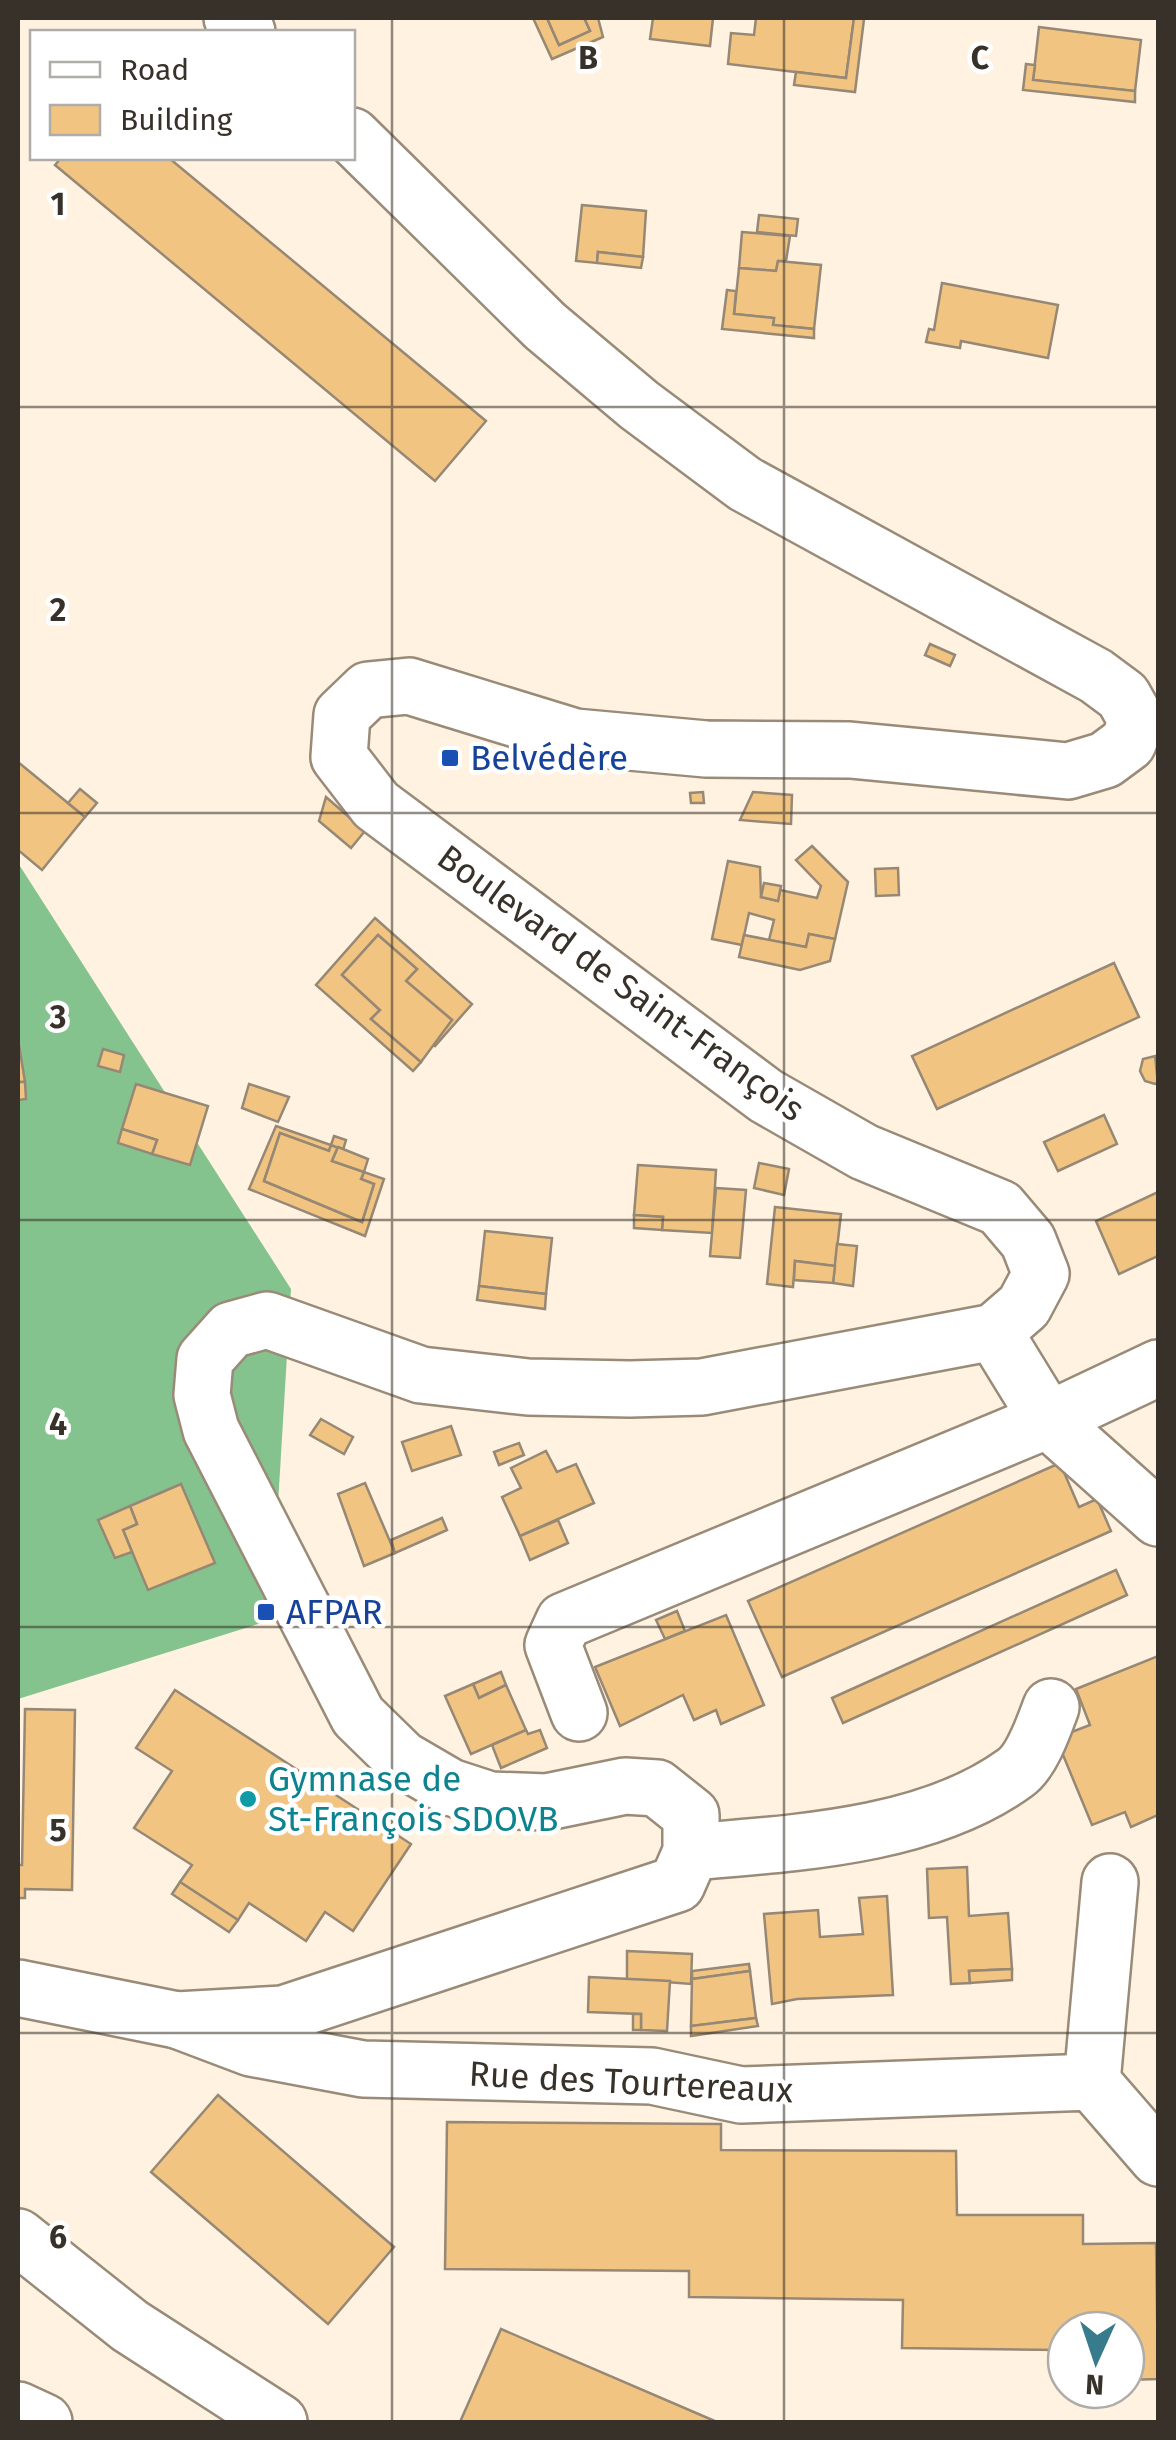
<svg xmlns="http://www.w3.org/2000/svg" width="1176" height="2440" font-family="'Fira Sans',sans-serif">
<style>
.forest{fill:#85c38e}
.building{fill:#f2c482;stroke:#968874;stroke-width:2.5}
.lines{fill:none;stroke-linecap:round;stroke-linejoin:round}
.minor-casing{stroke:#998b78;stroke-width:60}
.major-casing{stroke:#998b78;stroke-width:60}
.minor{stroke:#fff;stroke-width:55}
.major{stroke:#fff;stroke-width:55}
.grid{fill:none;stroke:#373129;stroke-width:2.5;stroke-opacity:0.55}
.transit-dot{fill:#1a4fb4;stroke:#fff;stroke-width:4}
.culture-dot{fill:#0f9aa8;stroke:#fff;stroke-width:4}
.labels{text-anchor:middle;stroke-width:9;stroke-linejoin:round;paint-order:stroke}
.transit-label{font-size:35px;fill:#164399;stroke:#fff;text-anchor:start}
.street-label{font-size:35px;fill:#373129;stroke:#fff}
.culture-label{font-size:35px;fill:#0d838f;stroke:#fff;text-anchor:start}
.grid-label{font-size:32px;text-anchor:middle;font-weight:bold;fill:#373129;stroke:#fff;stroke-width:9;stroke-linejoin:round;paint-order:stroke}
</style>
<rect width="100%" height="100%" fill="#fff2e1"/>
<polygon class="forest" points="18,863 291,1289 271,1620 18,1699"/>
<g class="building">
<polygon points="528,18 547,18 559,45 590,31 584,18 598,18 603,37 552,59 533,18"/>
<polygon points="547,18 584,18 590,31 559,45"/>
<polygon points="653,18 713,18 710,46 650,39"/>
<polygon points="756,18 854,18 846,78 728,64 731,33 754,35"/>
<polygon points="854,18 864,19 855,92 794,85 796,72 846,78"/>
<polygon points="1039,27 1141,40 1135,91 1033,80"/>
<polygon points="1026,64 1035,65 1033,80 1135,91 1135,102 1023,90"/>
<polygon points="61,158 169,158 486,421 435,481 55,165"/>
<polygon points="582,205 646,211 643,257 598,252 597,263 576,261"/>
<polygon points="759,215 798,219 796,236 757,232"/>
<polygon points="742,232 790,236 786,261 778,261 776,271 739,268"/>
<polygon points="598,252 643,257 641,268 597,263"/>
<polygon points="778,261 821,265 814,329 773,325 774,318 734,314 739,268 776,271"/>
<polygon points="942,283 1058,305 1048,358 961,341 960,348 926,342 929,329 934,330"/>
<polygon points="727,290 736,291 734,314 774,318 773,325 814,329 814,338 722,329"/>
<polygon points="930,644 955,655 950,666 925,655"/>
<polygon points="18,762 85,817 42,870 18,850"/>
<polygon points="80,789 97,803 85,817 68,803"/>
<polygon points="703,792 704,803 691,803 690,793"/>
<polygon points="753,792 792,795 791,824 740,820"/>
<polygon points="326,797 365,831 351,848 319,821"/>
<polygon points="812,846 848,882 835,939 809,934 806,947 769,940 774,920 749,913 742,945 712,939 728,861 760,867 761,897 778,901 780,890 817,898 821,886 796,860"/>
<polygon points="898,868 899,895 876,896 875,869"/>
<polygon points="764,883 781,886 778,901 761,897"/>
<polygon points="375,918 472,1004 435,1046 432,1044 452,1020 406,981 417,969 378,935 342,975 380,1010 371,1019 421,1062 413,1071 316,985"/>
<polygon points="809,934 835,939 830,961 800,970 739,957 744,935 806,947"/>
<polygon points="378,935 417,969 406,981 452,1020 421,1062 371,1019 380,1010 342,975"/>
<polygon points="1114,963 1139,1017 937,1109 912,1056"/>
<polygon points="18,1039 25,1082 18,1082"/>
<polygon points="103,1049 124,1055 120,1072 98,1066"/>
<polygon points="1155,1056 1158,1083 1155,1084 1145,1081 1140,1071 1143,1059"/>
<polygon points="18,1082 25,1082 26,1099 18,1100"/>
<polygon points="136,1084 208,1106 190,1165 152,1154 157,1140 122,1129"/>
<polygon points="249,1084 289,1097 278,1122 242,1108"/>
<polygon points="1104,1115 1117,1144 1058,1171 1044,1142"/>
<polygon points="276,1126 331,1145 329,1151 280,1133 264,1181 362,1222 374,1184 361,1179 364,1172 384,1179 365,1236 249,1189"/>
<polygon points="122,1129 157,1140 152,1154 118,1143"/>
<polygon points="280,1133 329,1151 331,1145 338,1147 332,1161 364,1172 361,1179 374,1184 362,1222 264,1181"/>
<polygon points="334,1136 346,1140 343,1150 331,1145"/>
<polygon points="338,1147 368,1159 364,1172 332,1161"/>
<polygon points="759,1163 789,1169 784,1195 754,1188"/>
<polygon points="638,1165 716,1170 712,1233 662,1230 663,1217 634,1215"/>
<polygon points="716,1188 746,1190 740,1258 710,1256"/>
<polygon points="1158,1192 1158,1256 1119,1274 1096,1221"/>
<polygon points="775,1207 841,1214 835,1266 795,1261 793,1287 767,1284"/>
<polygon points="634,1215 663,1217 662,1230 634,1228"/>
<polygon points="485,1231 552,1238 546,1294 479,1286"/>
<polygon points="837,1244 857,1246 853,1286 833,1283"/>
<polygon points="795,1261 835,1266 833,1283 794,1280"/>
<polygon points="479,1286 546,1294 545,1309 477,1300"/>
<polygon points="321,1419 353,1437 344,1454 310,1435"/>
<polygon points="451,1426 461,1455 412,1471 402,1442"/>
<polygon points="519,1443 524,1455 499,1465 494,1452"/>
<polygon points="546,1451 557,1472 576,1464 594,1503 520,1536 502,1497 521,1488 511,1468"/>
<polygon points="1060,1463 1079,1507 1097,1499 1111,1531 782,1677 748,1601"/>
<polygon points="365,1483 395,1553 364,1566 338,1494"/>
<polygon points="181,1484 215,1563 148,1590 123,1530 137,1524 130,1506"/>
<polygon points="130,1506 137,1524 123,1530 132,1552 115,1558 98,1520"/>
<polygon points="442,1518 447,1530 395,1553 391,1540"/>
<polygon points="558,1520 568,1543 530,1560 520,1536"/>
<polygon points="1116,1570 1127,1595 843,1723 832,1698"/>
<polygon points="677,1611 685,1631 665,1639 656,1620"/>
<polygon points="726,1615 764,1705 721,1724 716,1710 694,1720 683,1695 620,1726 595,1667"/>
<polygon points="1158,1656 1158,1815 1131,1827 1125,1812 1092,1825 1056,1738 1090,1725 1076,1689"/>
<polygon points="501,1672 506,1685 479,1698 473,1684"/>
<polygon points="473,1684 479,1698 506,1685 526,1730 471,1754 445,1696"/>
<polygon points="175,1690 411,1844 353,1931 325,1912 306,1941 249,1903 238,1920 180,1882 192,1865 134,1828 172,1771 136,1748"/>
<polygon points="25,1709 75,1710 72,1890 25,1889 25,1898 18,1898 18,1865 22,1865"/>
<polygon points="526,1730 528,1734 540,1730 547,1748 501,1768 492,1745"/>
<polygon points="967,1867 969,1916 1008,1913 1012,1969 969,1971 970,1983 951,1984 947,1917 929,1918 927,1869"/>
<polygon points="180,1882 238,1920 229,1932 172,1894"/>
<polygon points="887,1896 893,1995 797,1999 772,2004 764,1914 818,1910 820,1937 863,1934 859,1898"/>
<polygon points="627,1951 692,1954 691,1984 627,1979"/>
<polygon points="749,1964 750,1971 692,1979 692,1971"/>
<polygon points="1012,1969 1012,1980 970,1983 969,1971"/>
<polygon points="750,1971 756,2018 691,2026 692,1979"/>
<polygon points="589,1977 670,1981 667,2031 641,2030 641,2014 588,2012"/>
<rect x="633" y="2014" width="8" height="16"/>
<polygon points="756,2018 758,2026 691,2036 691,2026"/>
<polygon points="218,2095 394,2247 328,2324 151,2172"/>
<polygon points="447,2122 721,2124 721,2150 956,2151 957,2215 1083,2215 1083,2244 1156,2243 1158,2379 1126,2380 1126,2330 1066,2330 1066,2368 1057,2350 902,2348 903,2300 689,2297 689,2271 445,2269"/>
<polygon points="501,2329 717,2422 460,2422"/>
</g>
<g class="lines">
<defs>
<g id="minor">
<polyline points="994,1332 1048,1420 1158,1518"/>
<polyline points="579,1713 553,1645 564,1621 1048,1420 1158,1368"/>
<path d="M691,1852C795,1843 927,1837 1015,1773C1032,1761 1044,1726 1051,1707"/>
<polyline points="177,2020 251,2048 363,2069 652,2076 741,2095 1092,2082 1158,2158"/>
<polyline points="1092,2082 1110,1882"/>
<polyline points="18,2410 44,2422"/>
</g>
<g id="major">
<polyline points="232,18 247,32"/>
<polyline points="18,1988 177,2020 283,2014 677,1884 691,1852 691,1815 657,1788 625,1786 547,1802 490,1800 450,1787 402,1759 358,1716 211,1430 202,1395 205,1359 231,1330 267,1320 421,1375 528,1387 630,1389 702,1387 994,1332 1024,1306 1041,1274 1028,1241 1000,1208 864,1152 766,1096 376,805 339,757 342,715 368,690 409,686 575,737 706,749 850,750 1068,771 1105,760 1128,743 1137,721 1123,696 1096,676 745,484 639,405 545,326 352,136"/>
<polyline points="18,2237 130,2326 279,2422"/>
</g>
</defs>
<use href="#minor" class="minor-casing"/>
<use href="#major" class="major-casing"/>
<use href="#minor" class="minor"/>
<use href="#major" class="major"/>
</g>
<path class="grid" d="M392,18V2422M784,18V2422M18,407H1158M18,813H1158M18,1220H1158M18,1627H1158M18,2033H1158"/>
<g class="transit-dot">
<rect x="440" y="748" width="20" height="20" rx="5"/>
<rect x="256" y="1602" width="20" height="20" rx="5"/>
</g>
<circle class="culture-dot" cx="248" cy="1799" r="10"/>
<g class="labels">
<g class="transit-label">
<text x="470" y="770">Belvédère</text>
<text x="286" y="1624">AFPAR</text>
</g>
<g class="street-label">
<text transform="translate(621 983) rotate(36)" y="12">Boulevard de Saint-François</text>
<text transform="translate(631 2082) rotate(3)" y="12">Rue des Tourtereaux</text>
</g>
<g class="culture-label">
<text x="268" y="1791">Gymnase de<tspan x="268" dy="40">St-François SDOVB</tspan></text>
</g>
</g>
<g class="grid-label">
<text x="588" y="69">B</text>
<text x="980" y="69">C</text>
<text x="58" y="215">1</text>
<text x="58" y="621">2</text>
<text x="58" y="1028">3</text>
<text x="58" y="1435">4</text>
<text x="58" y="1841">5</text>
<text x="58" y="2248">6</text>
</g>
<rect width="1176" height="2440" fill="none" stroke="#373129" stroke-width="40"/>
<rect x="30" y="30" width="325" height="130" fill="#ffffff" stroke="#afada9" stroke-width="2.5"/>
<rect x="50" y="62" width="50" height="15" fill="#ffffff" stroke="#afada9" stroke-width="2.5"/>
<text x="120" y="80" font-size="30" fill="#373129">Road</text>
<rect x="50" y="105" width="50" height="30" fill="#f2c482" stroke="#afada9" stroke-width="2.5"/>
<text x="120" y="130" font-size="30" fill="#373129">Building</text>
<g transform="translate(1096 2360) rotate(183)"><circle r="48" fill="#ffffff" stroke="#afada9" stroke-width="2.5"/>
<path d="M0-8L18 38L0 25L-18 38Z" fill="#387b8c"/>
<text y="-15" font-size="28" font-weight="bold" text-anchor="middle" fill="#373129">N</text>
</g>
</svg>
